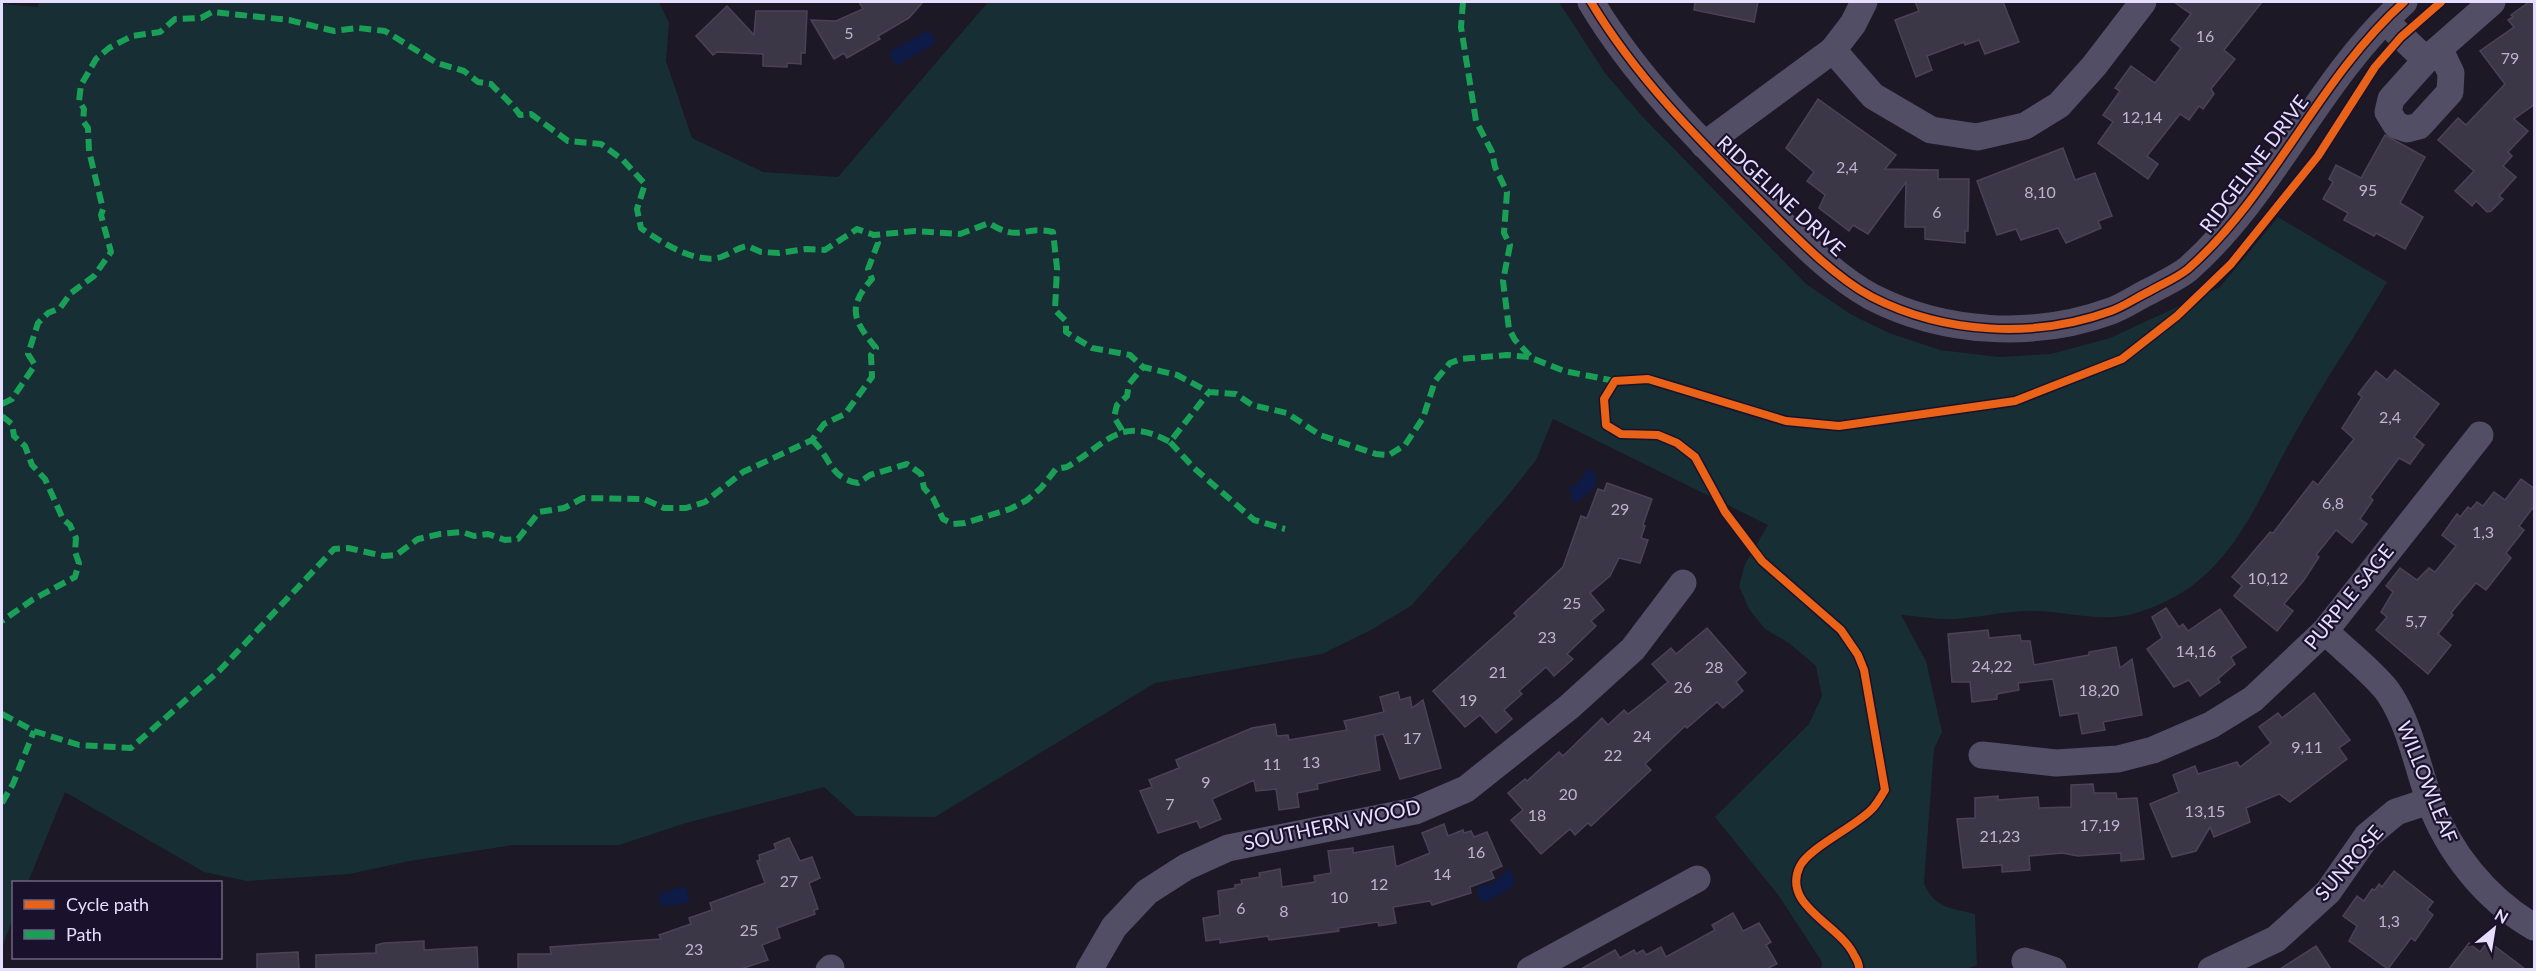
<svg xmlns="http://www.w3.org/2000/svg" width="2536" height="971" font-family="Lato,sans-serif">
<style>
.green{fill:#162e34}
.water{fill:#0e1b47}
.building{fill:#3c3747;stroke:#4a4358;stroke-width:1.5}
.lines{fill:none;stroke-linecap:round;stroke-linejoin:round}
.minor{stroke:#524e66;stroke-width:27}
.quiet{stroke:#1a9f57;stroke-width:6;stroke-dasharray:12 6;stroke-linecap:butt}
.cycleway-casing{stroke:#1a122c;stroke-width:11}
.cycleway{stroke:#ea6118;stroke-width:8}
.labels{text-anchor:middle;stroke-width:4.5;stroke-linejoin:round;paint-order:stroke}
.number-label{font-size:16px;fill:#bcb4d0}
.street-label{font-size:20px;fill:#e6defe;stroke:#1a122c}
</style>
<rect width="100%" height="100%" fill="#1c1826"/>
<path class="green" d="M39,2H659L669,23L666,61L692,138L763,172L838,177L988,2H1559L1605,73L1642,116L1806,284L1852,315L1889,333L1940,350L1999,357L2051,354L2110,338L2220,287L2278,217L2387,282C2357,334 2322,384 2293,437C2251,512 2228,586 2136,613C2105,623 2068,612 2036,611C2010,610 1982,617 1955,619C1937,620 1918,616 1901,615L1926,661L1942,732L1934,749L1924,883C1934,908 1951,908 1975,914L1977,965L1967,969H1821L1822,962L1779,896L1715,817L1809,724L1822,696L1816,666L1789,643L1765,629L1749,609L1739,586L1745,564L1768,525L1553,419L1536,460L1506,498L1412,605L1373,629L1322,654L1155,683L935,817L856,816L824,787L686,823L619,845H513L410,861L349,874L247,881L204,872L65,792L28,882H14L13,918L2,948V4L38,7Z"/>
<g class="water">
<polygon points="929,30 936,43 896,66 889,52"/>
<path d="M1587,469L1595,473C1600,490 1587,492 1577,502L1572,500V493L1569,492L1571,485H1577Z"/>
<polygon points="1510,868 1515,882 1511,888 1486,902 1479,899 1477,891 1480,886 1493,884"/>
<polygon points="685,886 690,902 661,907 659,894"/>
</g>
<g class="building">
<polygon points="859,2 923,2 909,18 878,36 880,39 847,58 844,53 834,59 811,20 836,21 863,9"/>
<polygon points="1695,2 1758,2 1754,22 1694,10"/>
<polygon points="1915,2 2003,2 2019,42 1985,54 1979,40 1965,45 1964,42 1927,56 1932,70 1916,77 1895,20 1919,11"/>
<polygon points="2174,2 2262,2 2224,50 2235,59 2211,89 2214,94 2203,109 2199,106 2189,120 2180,114 2147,156 2158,164 2148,179 2098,143 2113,122 2103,115 2120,91 2115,88 2131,66 2155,83 2181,48 2171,40 2191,14"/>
<polygon points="2529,2 2535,2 2535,104 2514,119 2528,131 2508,152 2512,156 2503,166 2516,177 2499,196 2503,199 2491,211 2487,212 2476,201 2472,206 2455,191 2474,171 2438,140 2458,118 2466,125 2505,84 2480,51 2514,27 2508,20 2513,17 2511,15"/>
<polygon points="727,6 754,35 756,11 807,11 805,53 801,53 801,64 787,63 787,67 763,66 763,54 717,52 713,55 696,36"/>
<polygon points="1818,99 1896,155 1885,169 1938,170 1938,179 1969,179 1968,231 1965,231 1965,243 1925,239 1925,227 1905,227 1906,182 1868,234 1853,225 1849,231 1819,208 1825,195 1807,181 1814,172 1786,148"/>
<polygon points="2385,135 2425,157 2400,203 2423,217 2405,249 2376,233 2374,236 2344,220 2348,213 2323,199 2333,182 2329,179 2336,165 2361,178"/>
<polygon points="2063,148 2075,180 2095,173 2112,216 2098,221 2101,228 2066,243 2058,228 2021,240 2016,229 1997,235 1977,181"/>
<polygon points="2395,370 2439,404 2414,437 2424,445 2410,464 2399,458 2370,497 2373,500 2360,519 2367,524 2352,543 2336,530 2316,555 2319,557 2304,580 2284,604 2293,611 2277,631 2234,596 2242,586 2232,577 2270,532 2273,533 2313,481 2318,485 2354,439 2342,428 2362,397 2358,394 2376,371 2387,380"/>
<polygon points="2521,479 2535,489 2535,505 2519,526 2524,530 2506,553 2511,558 2486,590 2476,583 2451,613 2453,615 2438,634 2451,645 2428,674 2376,630 2387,617 2381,612 2393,592 2386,586 2400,568 2417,580 2429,568 2435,572 2456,546 2442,535 2457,514 2460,517 2468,507 2471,509 2477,502 2483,506 2494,492 2505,500"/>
<polygon points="1607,483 1652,499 1643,525 1645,526 1641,538 1648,540 1640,563 1619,558 1610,576 1590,593 1604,610 1591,621 1596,626 1567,654 1573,659 1554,676 1546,667 1519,691 1522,694 1504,710 1512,719 1496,733 1480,715 1465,727 1433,691 1517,616 1514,613 1563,567 1581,516 1587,518 1598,489 1604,491"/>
<polygon points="2166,608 2179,627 2183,624 2188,631 2220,609 2246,647 2231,657 2235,664 2218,679 2220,682 2200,696 2189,680 2174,687 2147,649 2162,638 2152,617"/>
<polygon points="1707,628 1746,673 1736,682 1743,691 1723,708 1717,702 1687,728 1685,726 1645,764 1651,770 1591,826 1588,823 1575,835 1570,829 1541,854 1511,820 1523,810 1508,793 1525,779 1527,781 1559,752 1563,756 1602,718 1608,725 1624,710 1628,714 1642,703 1668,682 1652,664 1671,648 1676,654"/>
<polygon points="1988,630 1989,638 2020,635 2021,641 2030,641 2034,665 2089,655 2089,652 2116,647 2120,668 2132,659 2142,715 2103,722 2105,730 2082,734 2078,713 2060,716 2053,679 2018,683 2019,690 1997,694 1997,699 1972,702 1970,682 1952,682 1948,634"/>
<polygon points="1398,692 1400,700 1410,697 1412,708 1423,700 1441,768 1400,779 1383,734 1375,736 1380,770 1317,784 1318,789 1297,793 1299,807 1279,810 1276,789 1256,791 1254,780 1212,799 1221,819 1200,828 1197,821 1158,833 1140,791 1152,787 1149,780 1179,768 1176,760 1252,728 1275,724 1277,736 1288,735 1289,740 1347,730 1344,721 1384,712 1380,697"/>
<polygon points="2314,693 2350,740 2339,748 2347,759 2290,802 2279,794 2246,808 2250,822 2214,837 2210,827 2196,851 2172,857 2150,804 2179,792 2173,775 2195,766 2198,774 2237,762 2240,767 2271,743 2259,727 2278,713 2282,718"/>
<polygon points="2093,784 2094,793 2116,793 2117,799 2137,798 2144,859 2121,861 2121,853 2078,856 2062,853 2029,856 2030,870 2002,872 2002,865 1963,868 1957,819 1975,818 1975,798 1998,796 1998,800 2038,797 2039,808 2071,807 2071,785"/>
<polygon points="1444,824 1448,836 1463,830 1464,833 1471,831 1474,837 1487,832 1502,866 1491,871 1494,878 1470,887 1471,893 1432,905 1430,901 1393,907 1396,923 1379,926 1378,922 1338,928 1339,931 1269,940 1268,936 1220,943 1220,939 1206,941 1203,918 1220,915 1218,891 1235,888 1235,885 1242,884 1241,880 1260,877 1259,873 1280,869 1282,887 1315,882 1314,876 1331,873 1328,851 1353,848 1353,853 1393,846 1396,867 1430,853 1422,833"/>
<polygon points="789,838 800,861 812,857 820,878 809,883 818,909 814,910 815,914 777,928 780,938 762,945 768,960 741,969 518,969 518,954 551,954 550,947 661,939 659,935 691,924 689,918 712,910 710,903 765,883 757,861 760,860 759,855 776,849 774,844"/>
<polygon points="2394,871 2433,902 2427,910 2433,915 2415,941 2411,938 2388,969 2349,941 2357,926 2343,916 2357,896 2364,901 2372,889 2375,890 2379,884 2382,887"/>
<polygon points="1733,913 1743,931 1759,923 1771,942 1766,945 1777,964 1766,969 1581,969 1615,950 1620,958 1634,950 1636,954 1643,950 1646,955 1661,947 1666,957 1715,930 1712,925"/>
<polygon points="424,941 424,950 477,947 478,969 316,969 316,955 376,953 376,945 384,943"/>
<polygon points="2488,941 2525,969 2449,969 2469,943 2480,952"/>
<polygon points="2316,946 2331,969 2280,969"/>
<polygon points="298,952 299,969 257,969 257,954"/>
</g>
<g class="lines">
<g class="minor">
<path d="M1591,2C1637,79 1701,142 1764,205C1795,236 1833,276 1872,297C1944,334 2035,339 2111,311C2125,306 2137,297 2150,291C2162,284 2177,278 2188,269C2274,193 2318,79 2404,2"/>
<polyline points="2385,21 2426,60"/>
<polyline points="1833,50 1873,96 1931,130 1977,137 2025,126 2059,105 2094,66 2143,2"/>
<polyline points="2440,50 2451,73 2450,92 2419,126 2407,129 2396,125 2388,112 2391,99 2426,60 2492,2"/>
<polyline points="1704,145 1833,50 1853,24 1864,2"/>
<path d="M2325,631C2341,647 2380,678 2390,695C2410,726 2417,765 2429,799C2448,852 2486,899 2534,927"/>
<polyline points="1982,755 2056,763 2118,759 2153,750 2211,725 2253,699 2325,631 2480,435"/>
<polyline points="2025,961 2053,970"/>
<polyline points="829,970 831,968"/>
<polyline points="1089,970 1114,927 1147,892 1186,867 1228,848 1415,811 1466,789 1569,707 1633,649 1683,583"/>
<polyline points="1530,970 1697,879"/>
<polyline points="2211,970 2276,939 2328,892 2367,836 2396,812 2429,801"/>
</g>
<g class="quiet">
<polyline points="1463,2 1461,27 1476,121 1492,152 1495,167 1507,192 1504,233 1510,245 1503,281 1509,329 1515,340 1532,358"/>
<path d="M2,404L12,399L35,365L28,354L38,323L48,313L60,308L71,293L94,276L111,252L101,215L103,209L89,151L88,128L83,121L84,109L79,101L81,85L96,59L109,48L132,36L160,32L175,19L201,18L212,12L289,20L334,31L358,28L385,31L437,63L464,71L478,82L491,84C501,95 511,102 520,115L531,114L568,141L601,144L623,160L645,184L637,209L641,228C660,242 697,265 721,257C730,254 737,248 747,246L761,252L779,253L806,249L825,250L857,229L874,235L915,231L960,234L989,223C1020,243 1023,225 1053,232L1057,268L1055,310L1066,321V332L1092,348L1130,355L1143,367L1177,375L1209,392L1236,394L1252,405L1287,413L1320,435L1376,454L1389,455L1405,445L1423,418L1435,381L1450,363L1461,359L1507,355L1529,357L1564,371L1615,381"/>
<polyline points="2,416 12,424 14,436 25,446 32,465 45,479 63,519 70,525 76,538 75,552 79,563 75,577 32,600 2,621"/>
<polyline points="1122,430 1114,417 1117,405 1127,396 1129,384 1143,367"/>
<path d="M812,440C831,457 829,478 858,483L870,475L907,464L921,474L924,488L933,498L943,519L953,524L965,523L1010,509L1027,500L1041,488L1056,469L1067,467C1109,442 1120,415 1170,442L1209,392"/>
<polyline points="1170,442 1194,468 1254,520 1285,529"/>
<path d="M2,714L34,731L79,745L131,748L220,670L334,549L348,548L384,556L396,555L418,539L440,534L462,532L474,536L488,534L505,540L518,539L539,512L564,508L583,498L644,499L664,508H686L705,502L743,472L812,440L824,424L845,414L872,377L871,355L876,348C854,321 846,308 872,279L868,269L878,243L874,235"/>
<polyline points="2,803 13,784 34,731"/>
</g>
<defs>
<g id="cycleway">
<path d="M1591,2C1637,79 1701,142 1764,205C1795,236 1833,276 1872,297C1944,334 2035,339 2111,311C2125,306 2137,297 2150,291C2162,284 2177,278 2188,269C2274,193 2318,79 2404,2"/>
<path d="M1859,970C1860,963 1856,959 1853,953C1837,923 1781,905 1800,866C1810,847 1855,827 1872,809C1877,804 1881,796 1885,790L1864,670L1858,655L1841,630L1762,561L1725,512L1695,457L1677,443L1658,435L1621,434L1606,425L1604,399L1615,381L1648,379L1786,421L1839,426L2015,401L2122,359L2177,316L2231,264L2318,156L2375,67L2401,37L2441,2"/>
</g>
</defs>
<use href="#cycleway" class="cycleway-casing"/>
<use href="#cycleway" class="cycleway"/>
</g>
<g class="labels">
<g class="number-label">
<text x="849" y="39">5</text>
<text x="2205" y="42">16</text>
<text x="2510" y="64">79</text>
<text x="2142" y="123">12,14</text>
<text x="1847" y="173">2,4</text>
<text x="2368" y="196">95</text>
<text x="2040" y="198">8,10</text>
<text x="1937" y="218">6</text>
<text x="2390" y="423">2,4</text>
<text x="2333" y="509">6,8</text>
<text x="1620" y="515">29</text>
<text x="2483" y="538">1,3</text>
<text x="2268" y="584">10,12</text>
<text x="1572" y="609">25</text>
<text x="2416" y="627">5,7</text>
<text x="1547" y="643">23</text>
<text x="2196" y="657">14,16</text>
<text x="1992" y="672">24,22</text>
<text x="1714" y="673">28</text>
<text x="1498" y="678">21</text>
<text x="1683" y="693">26</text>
<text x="2099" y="696">18,20</text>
<text x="1468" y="706">19</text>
<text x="1642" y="742">24</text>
<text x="1412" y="744">17</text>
<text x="2307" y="753">9,11</text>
<text x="1613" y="761">22</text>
<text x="1311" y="768">13</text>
<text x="1272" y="770">11</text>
<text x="1206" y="788">9</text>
<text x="1568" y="800">20</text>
<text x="1170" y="810">7</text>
<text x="2205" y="817">13,15</text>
<text x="1537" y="821">18</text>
<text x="2100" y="831">17,19</text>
<text x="2000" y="842">21,23</text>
<text x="1476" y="858">16</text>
<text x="1442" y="880">14</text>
<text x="789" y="887">27</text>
<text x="1379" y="890">12</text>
<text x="1339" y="903">10</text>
<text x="1241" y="914">6</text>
<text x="1284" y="917">8</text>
<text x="2389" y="927">1,3</text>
<text x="749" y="936">25</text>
<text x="694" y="955">23</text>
</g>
<g class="street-label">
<text transform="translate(2254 164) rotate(-53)" y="7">RIDGELINE DRIVE</text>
<text transform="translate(1781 196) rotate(43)" y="7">RIDGELINE DRIVE</text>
<text transform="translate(2349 597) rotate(-51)" y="7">PURPLE SAGE</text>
<text transform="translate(2427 782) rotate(68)" y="7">WILLOWLEAF</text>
<text transform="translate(1332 825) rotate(-12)" y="7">SOUTHERN WOOD</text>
<text transform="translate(2349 863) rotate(-49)" y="7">SUNROSE</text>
</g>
</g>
<rect width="2536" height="971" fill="none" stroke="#e6defe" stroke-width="6"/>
<rect x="12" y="881" width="210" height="78" fill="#1a122c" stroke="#6c6480" stroke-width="1.5"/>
<rect x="24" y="900" width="30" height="9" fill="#ea6118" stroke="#6c6480" stroke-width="1.5"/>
<text x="66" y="911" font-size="18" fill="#e6defe">Cycle path</text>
<rect x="24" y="930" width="30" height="9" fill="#1a9f57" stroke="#6c6480" stroke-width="1.5"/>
<text x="66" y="941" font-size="18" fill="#e6defe">Path</text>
<g transform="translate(2494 929) rotate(30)" stroke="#1a122c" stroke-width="4.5" paint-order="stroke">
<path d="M0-4.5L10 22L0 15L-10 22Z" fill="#e6defe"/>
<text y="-9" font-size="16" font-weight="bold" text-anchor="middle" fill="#e6defe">N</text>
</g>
</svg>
